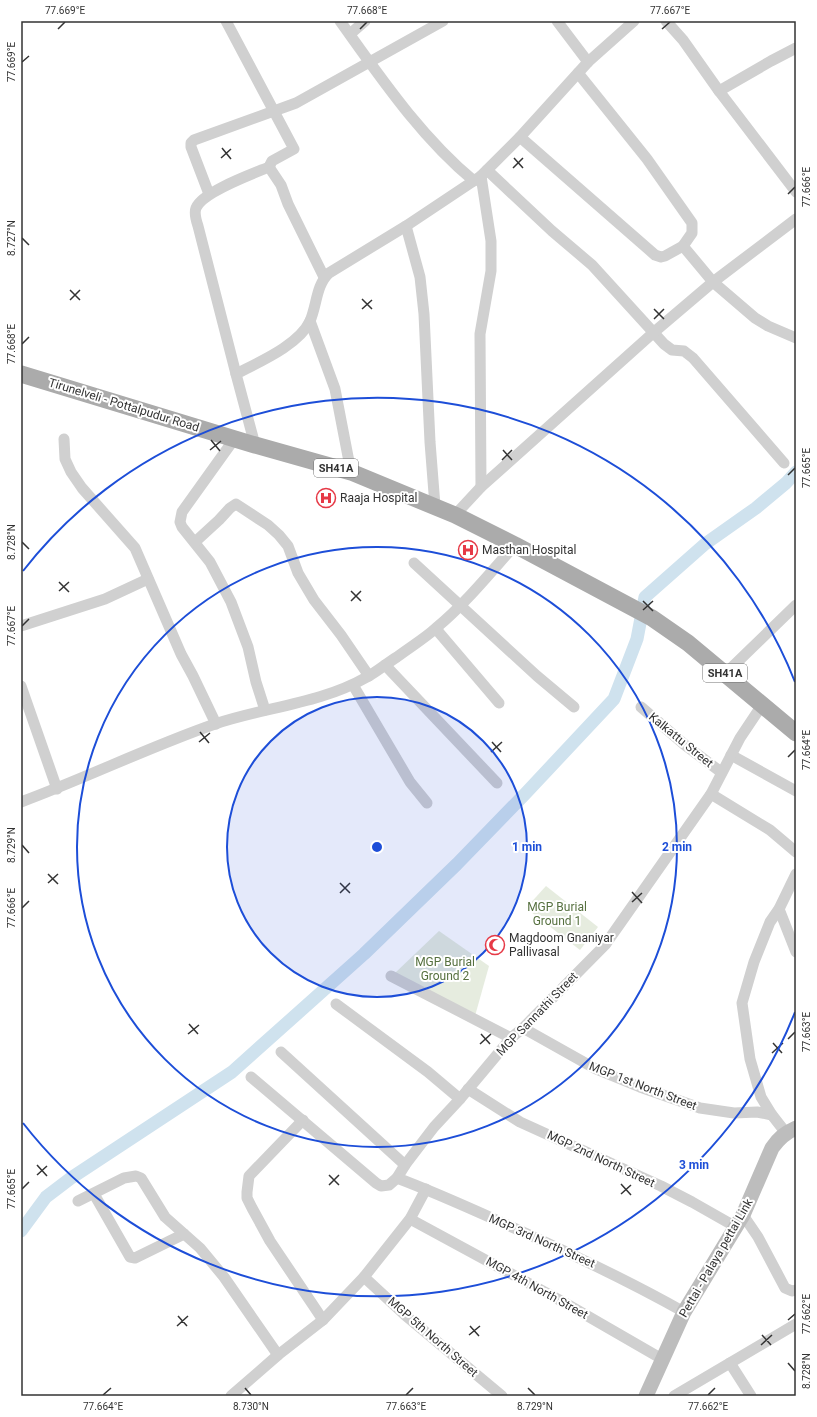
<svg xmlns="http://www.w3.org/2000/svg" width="817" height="1417" font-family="Roboto,sans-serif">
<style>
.green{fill:#e6ecdf}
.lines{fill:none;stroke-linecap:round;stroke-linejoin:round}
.canal{stroke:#cfe2ee;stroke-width:13}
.street{stroke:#d0d0d0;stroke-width:11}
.secondary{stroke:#bdbdbd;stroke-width:15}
.primary{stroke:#ababab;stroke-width:17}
.ticks{fill:none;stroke:#333;stroke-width:1.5}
.ring{fill:none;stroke:#1d4ed8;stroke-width:2}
.labels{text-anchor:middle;stroke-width:4;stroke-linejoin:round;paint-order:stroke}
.shield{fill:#fff;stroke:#707070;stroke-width:1}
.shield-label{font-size:11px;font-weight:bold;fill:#333}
.street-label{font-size:12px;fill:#333;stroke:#fff}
.poi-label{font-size:12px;fill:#333;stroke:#fff;text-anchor:start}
.park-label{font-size:12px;fill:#56703f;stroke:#fff}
.centre{fill:#1d4ed8;stroke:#fff;stroke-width:2}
.ring-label{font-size:12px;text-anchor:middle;font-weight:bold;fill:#1d4ed8;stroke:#fff;stroke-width:4;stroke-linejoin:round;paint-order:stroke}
.neatline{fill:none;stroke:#333;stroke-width:1.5}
.ticks-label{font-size:10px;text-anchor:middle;fill:#333}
</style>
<rect width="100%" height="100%" fill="#fff"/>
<g class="green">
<polygon points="546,886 598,927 580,950 526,908"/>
<polygon points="439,931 489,966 475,1016 394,974"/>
</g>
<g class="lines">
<polyline class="canal" points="21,1231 46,1197 71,1178 232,1072 364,954 457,864 525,794 614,699 637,639 645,597 705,544 756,508 786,483 796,472"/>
<g class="street">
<polyline points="226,21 294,149 272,161 269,167"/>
<path d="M340,21C381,78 420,136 474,181"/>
<polyline points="557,21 588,62"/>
<polyline points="666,21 683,40 719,91 796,192"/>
<polyline points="350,34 365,21"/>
<polyline points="719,91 771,61 796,48"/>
<polyline points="520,137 655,255 661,257 665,256 683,246 692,233 692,223 647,159 578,73"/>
<polyline points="487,170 552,231 592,265 664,344 672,350 684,351 693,358 784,463"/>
<polyline points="481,176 491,241 491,271 480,334 481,487"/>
<polyline points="209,194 191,147 191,143 194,140 296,103 443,21"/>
<polyline points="406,226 420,277 424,314 430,442 435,506"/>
<polyline points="683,246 713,282 755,318 768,326 796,338"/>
<polyline points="310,321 335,389 351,472"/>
<path d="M236,374L198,226C196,220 194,213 196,208C202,192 252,174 269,167L281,185L288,204L324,277"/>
<polyline points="235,438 182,512 180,522 182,527 210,562 231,602 248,647 256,682 265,710"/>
<polyline points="64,439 65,459 71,472 82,488 135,548 181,654 193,676 216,724"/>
<path d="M255,445L236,374C259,362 299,345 310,321C317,305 316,285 329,273L406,226L481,176L520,137L588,62L634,21"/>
<polyline points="455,515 481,487 653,333 713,282 796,219"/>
<polyline points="195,542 219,520 230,508 236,504 268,525 279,535 288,546 298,573 314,600 341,635 369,676"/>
<polyline points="414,563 537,676 574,707"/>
<polyline points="21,626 105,599 148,579"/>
<polyline points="436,629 499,703"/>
<polyline points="385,665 497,783"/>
<polyline points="725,674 796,605"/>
<polyline points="353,685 410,782 427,803"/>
<polyline points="21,686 57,789"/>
<polyline points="641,707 685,745 721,772"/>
<polyline points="731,755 796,791"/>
<polyline points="711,794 770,830 796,852"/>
<path d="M21,802C86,778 149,747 215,724C265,707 320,704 367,677C378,671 387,663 397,657C410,647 424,639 436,628C465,604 490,573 515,545"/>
<polyline points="779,909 796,952"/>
<polyline points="391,976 511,1038"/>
<polyline points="336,1004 428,1072 460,1099"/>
<polyline points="523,1028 596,1069 640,1087 700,1108 734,1113 757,1112 772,1115"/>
<polyline points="281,1052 405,1165"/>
<polyline points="251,1077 376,1183 381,1186 389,1185 397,1178 405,1165 434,1127 460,1099 511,1038 523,1028 605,945 711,794 740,738 762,705"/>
<polyline points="468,1089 520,1122 661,1186 692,1202 736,1227"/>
<polyline points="303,1120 249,1176 247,1192 247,1198 252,1208 270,1241 323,1320"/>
<polyline points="786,1133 772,1115 761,1097 750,1059 742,1003 754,962 770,922 779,909 796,874"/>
<path d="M397,1178C437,1193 476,1211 514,1228C572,1254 629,1281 684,1312"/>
<polyline points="94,1194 130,1257 135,1258 184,1234"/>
<polyline points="78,1201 124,1178 136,1176 141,1178 165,1217 200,1248 224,1277 278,1355"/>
<polyline points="743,1215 758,1237 785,1288 792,1291 796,1290"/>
<polyline points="410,1219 565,1303 662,1359"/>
<polyline points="364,1277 405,1315 502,1396"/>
<polyline points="730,1363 751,1396"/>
<polyline points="231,1396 278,1355 323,1320 364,1277 410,1219 426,1189"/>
<polyline points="674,1396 796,1324"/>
</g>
<path class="secondary" d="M646,1396L684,1312L743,1215L772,1148C779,1138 785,1133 796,1128"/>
<polyline class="primary" points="21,374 255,445 351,472 455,515 515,545 652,618 688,643 796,733"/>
</g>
<path class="ticks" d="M58,29L65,22M360,29L367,22M662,29L670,22M22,62L29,56M222,148L231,159M221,158L231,149M514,158L523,168M513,168L523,158M788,194L795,187M22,238L29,245M70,290L80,300M362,299L372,309M70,300L80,290M362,309L372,300M654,309L664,319M654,319L664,309M22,344L29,337M211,440L220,451M210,450L221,441M503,450L512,460M502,460L512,450M788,475L795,468M22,542L29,549M59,582L69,592M59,591L69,582M351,591L361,601M351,601L361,591M643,601L653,611M643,610L653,601M22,626L29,619M200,732L209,743M199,742L210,733M492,742L501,752M491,752L502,742M788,757L795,750M22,845L29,853M48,874L58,884M48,883L58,874M340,883L350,893M632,892L642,903M340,893L350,883M632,902L642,893M22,908L29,901M189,1024L198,1034M188,1034L199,1025M481,1034L490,1044M788,1039L795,1032M773,1043L782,1053M480,1044L491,1034M772,1053L783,1043M37,1165L47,1176M37,1175L47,1166M329,1175L339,1185M621,1184L631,1195M329,1185L339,1175M22,1189L29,1182M621,1194L631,1185M178,1316L187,1326M788,1320L795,1314M177,1326L188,1316M470,1326L479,1336M469,1335L480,1326M762,1335L771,1345M761,1345L772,1335M788,1363L795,1371M245,1388L251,1395M528,1388L535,1395M103,1395L111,1388M406,1395L413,1388M708,1395L715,1388"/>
<circle cx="377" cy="847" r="150" fill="#1d4ed8" fill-opacity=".12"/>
<g class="ring">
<circle cx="377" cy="847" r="150"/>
<circle cx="377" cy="847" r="300"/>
<path d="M795 1012A449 449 0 0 1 23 1123M23 571A449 449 0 0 1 795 682"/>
</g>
<defs>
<symbol id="hospital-ring" viewBox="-11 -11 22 22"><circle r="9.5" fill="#fff" stroke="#e63946" stroke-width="1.5"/><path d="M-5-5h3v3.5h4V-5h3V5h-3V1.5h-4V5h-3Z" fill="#e63946"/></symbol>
<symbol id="mosque-ring" viewBox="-11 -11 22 22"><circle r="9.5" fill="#fff" stroke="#e63946" stroke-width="1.5"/><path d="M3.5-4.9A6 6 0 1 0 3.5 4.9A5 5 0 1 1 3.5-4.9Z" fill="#e63946"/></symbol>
</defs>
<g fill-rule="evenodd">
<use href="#hospital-ring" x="315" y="487" width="22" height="22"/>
<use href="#hospital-ring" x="457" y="539" width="22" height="22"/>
<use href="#mosque-ring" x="484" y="934" width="22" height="22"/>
</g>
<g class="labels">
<g class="shield">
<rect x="314" y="459" width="44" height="18" rx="3"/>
<rect x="703" y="664" width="44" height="18" rx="3"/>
</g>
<g class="shield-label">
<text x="336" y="472">SH41A</text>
<text x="725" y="677">SH41A</text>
</g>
<g class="street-label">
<text transform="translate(124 405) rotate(17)" y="4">Tirunelveli - Pottalpudur Road</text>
<text transform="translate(681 740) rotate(39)" y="4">Kalkattu Street</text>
<text transform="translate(537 1014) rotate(-46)" y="4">MGP Sannathi Street</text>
<text transform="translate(643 1086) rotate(21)" y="4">MGP 1st North Street</text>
<text transform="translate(601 1159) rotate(25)" y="4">MGP 2nd North Street</text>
<text transform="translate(542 1241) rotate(24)" y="4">MGP 3rd North Street</text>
<text transform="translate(716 1258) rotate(-60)" y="4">Pettai - Palaya pettai Link</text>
<text transform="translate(537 1288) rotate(29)" y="4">MGP 4th North Street</text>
<text transform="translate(433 1337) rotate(41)" y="4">MGP 5th North Street</text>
</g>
<g class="poi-label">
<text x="340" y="502">Raaja Hospital</text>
<text x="482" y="554">Masthan Hospital</text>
<text x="509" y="942">Magdoom Gnaniyar<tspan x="509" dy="14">Pallivasal</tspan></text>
</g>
<g class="park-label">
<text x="557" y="911">MGP Burial<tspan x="557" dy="14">Ground 1</tspan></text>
<text x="445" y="966">MGP Burial<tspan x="445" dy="14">Ground 2</tspan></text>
</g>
</g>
<circle cx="377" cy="847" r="6" class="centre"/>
<g class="ring-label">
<text x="527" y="851">1 min</text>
<text x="677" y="851">2 min</text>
<text x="694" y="1169">3 min</text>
</g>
<rect width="817" height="1417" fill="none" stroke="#ffffff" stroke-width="44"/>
<rect x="22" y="22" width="773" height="1373" class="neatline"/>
<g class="ticks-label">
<text x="65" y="14">77.669°E</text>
<text x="367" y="14">77.668°E</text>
<text x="670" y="14">77.667°E</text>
<text transform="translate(11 62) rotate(-90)" y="4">77.669°E</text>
<text transform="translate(806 187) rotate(-90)" y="4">77.666°E</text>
<text transform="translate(11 238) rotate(-90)" y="4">8.727°N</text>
<text transform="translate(11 344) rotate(-90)" y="4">77.668°E</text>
<text transform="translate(806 468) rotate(-90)" y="4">77.665°E</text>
<text transform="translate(11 542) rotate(-90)" y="4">8.728°N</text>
<text transform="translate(11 626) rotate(-90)" y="4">77.667°E</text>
<text transform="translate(806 750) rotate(-90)" y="4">77.664°E</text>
<text transform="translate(11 845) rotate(-90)" y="4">8.729°N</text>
<text transform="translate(11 908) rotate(-90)" y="4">77.666°E</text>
<text transform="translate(806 1032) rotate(-90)" y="4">77.663°E</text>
<text transform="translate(11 1189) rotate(-90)" y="4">77.665°E</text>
<text transform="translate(806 1314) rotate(-90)" y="4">77.662°E</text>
<text transform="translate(806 1371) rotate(-90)" y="4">8.728°N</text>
<text x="103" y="1410">77.664°E</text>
<text x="251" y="1410">8.730°N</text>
<text x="406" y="1410">77.663°E</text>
<text x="535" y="1410">8.729°N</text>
<text x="708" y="1410">77.662°E</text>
</g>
</svg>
